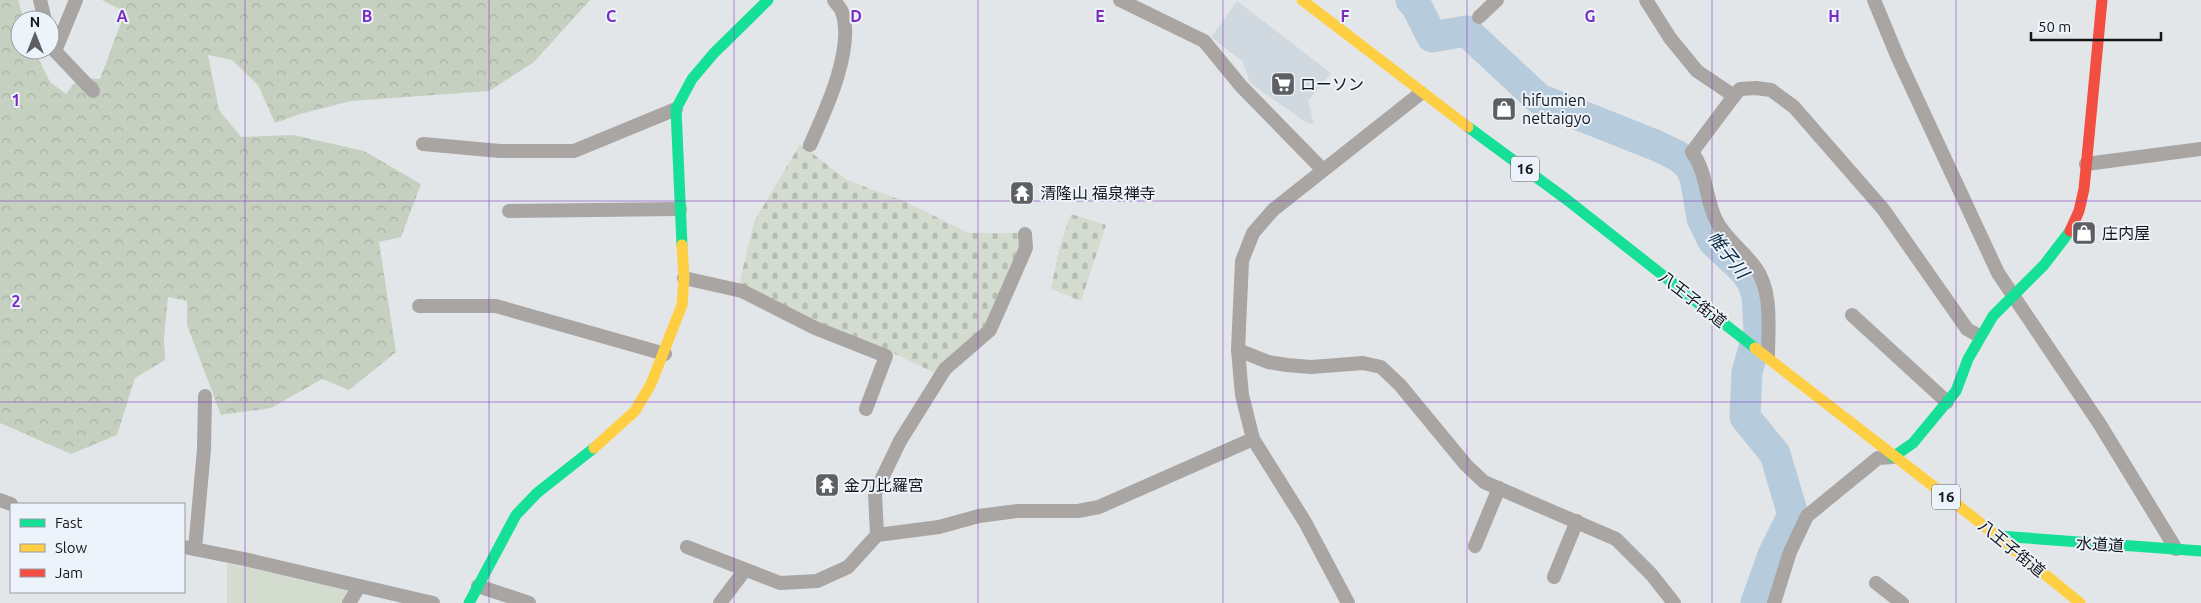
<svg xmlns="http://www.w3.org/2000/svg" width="2201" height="603" font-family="Ubuntu,'Noto Sans JP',sans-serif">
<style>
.built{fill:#d0d8e0}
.green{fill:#d4dcd0}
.forest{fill:url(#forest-crowns)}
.cemetery{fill:url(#cemetery-stones)}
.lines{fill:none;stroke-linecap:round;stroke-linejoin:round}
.river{stroke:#b6cbdc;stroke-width:31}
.street{stroke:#a9a5a3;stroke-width:14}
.fast{stroke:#16e098;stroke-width:11}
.slow{stroke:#ffcf43;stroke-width:11}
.jam{stroke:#f24e42;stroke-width:11}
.grid{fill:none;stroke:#7b2cbf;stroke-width:1;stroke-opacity:0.55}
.labels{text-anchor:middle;stroke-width:4;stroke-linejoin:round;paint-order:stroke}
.shield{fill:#edf3fa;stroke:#56595d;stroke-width:1}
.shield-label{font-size:15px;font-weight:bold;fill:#15171a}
.poi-label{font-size:16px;fill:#15171a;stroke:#edf3fa;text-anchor:start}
.street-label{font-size:16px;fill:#15171a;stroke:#edf3fa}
.water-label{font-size:18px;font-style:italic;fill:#092c44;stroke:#edf3fa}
.grid-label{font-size:16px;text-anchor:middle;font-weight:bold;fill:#7b2cbf;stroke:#edf3fa;stroke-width:4;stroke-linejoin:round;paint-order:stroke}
</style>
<defs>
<pattern id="forest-crowns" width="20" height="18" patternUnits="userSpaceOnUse" patternTransform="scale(1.25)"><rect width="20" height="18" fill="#c5d0c1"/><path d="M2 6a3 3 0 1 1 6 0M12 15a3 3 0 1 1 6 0" fill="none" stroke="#a8b2a5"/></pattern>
<pattern id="cemetery-stones" width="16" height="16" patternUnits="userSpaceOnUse" patternTransform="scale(1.25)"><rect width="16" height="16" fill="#d4dcd0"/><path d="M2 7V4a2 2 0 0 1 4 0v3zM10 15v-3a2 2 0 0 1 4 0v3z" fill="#b5bcb2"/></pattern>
</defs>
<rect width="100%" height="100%" fill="#e3e6e9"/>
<polygon class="built" points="1237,1 1331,73 1308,101 1314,124 1307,123 1250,83 1243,62 1211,37"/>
<polygon class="green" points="227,563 351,590 342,603 227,603"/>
<polygon class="forest" points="0,0 18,0 24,20 20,20 20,50 34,50 50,82 66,94 78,78 100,79 125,12 102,0 590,0 534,62 489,91 351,101 300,114 275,123 258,85 232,60 208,55 219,110 241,137 293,135 364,151 421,184 401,237 379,242 396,352 349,390 322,379 271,408 221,415 187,325 187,301 168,297 164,338 165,360 135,378 117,435 71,454 0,423"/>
<g class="cemetery">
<polygon points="800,144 847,180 906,202 969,233 1021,233 1022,248 992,314 981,332 937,374 893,353 847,336 739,285 754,222"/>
<polygon points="1071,214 1106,225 1081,301 1051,289 1059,249"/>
</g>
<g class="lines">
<polyline class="river" points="1411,0 1417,7 1432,37 1466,31 1539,99 1655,145 1678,156 1689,165 1695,177 1702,218 1713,241 1743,269 1752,281 1757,295 1759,331 1747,372 1745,417 1775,454 1793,515 1773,555 1756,603"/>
<g class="street">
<polyline points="40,0 45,20"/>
<polyline points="1120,0 1204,41 1241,86 1322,169"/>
<polyline points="1646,0 1670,38 1697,71 1734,96 1740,89 1756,88 1771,90 1794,107 1883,209 1967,329 1979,336"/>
<polyline points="1874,0 1898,58 1998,273 2099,423 2176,549"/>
<polyline points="1479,17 1497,0"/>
<polyline points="50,38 55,51 93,91"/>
<polyline points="55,51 76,0"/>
<path d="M1734,96L1692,152C1707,172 1705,198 1716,220C1725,239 1743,250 1755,267C1773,291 1768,328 1768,356"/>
<polyline points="423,144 500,151 574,151 676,109"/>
<path d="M810,145C825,112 855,48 842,12C841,8 836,4 834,0"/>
<polyline points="2086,164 2201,149"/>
<polyline points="509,211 680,209"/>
<polyline points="684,278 742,291 815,328 886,356 866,409"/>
<polyline points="419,306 496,306 665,354"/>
<polyline points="1852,315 1947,402"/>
<polyline points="1238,350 1268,362 1287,365 1311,367 1363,363 1381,367 1400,385 1466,465 1484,482 1616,539 1651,574 1674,603"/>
<polyline points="0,500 11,504"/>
<polyline points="877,535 875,493 900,441 945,369 990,330 1026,248 1025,234"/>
<polyline points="1475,546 1499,488"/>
<polyline points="184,547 244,559 433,603"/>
<polyline points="687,547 780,583 817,581 848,567 877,535 939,527 979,516 1018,511 1078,511 1099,507 1253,439"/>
<polyline points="195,549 204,449 205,396"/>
<polyline points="1554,577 1577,521"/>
<polyline points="1876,583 1902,603"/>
<polyline points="478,586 529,603"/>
<polyline points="349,603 359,587"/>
<polyline points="720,603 745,570"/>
<polyline points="1348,603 1305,522 1253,439 1242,395 1238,350 1242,261 1253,233 1273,210 1421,93"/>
<polyline points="1774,603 1790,552 1807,516 1878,458 1893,457"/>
</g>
<g class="fast">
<polyline points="1468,127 1566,199 1755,348"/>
<polyline points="682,245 676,109 692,79 714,53 768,0"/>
<polyline points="1893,457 1913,443 1956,391 1968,359 1993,316 2044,265 2070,231"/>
<polyline points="1999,536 2201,551"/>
<polyline points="469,603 516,515 537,493 594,448"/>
</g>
<g class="slow">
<polyline points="1302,0 1468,127"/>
<path d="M1755,348C1863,433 1974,515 2080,603"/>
<polyline points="594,448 635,411 651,384 682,305 684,278 682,245"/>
</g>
<polyline class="jam" points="2070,231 2079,211 2084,189 2102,0"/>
</g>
<path class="grid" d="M245,0V603M489,0V603M734,0V603M978,0V603M1223,0V603M1467,0V603M1712,0V603M1956,0V603M0,201H2201M0,402H2201"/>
<defs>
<symbol id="supermarket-square" viewBox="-11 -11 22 22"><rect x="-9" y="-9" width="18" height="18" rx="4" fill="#5d5f62" stroke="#edf3fa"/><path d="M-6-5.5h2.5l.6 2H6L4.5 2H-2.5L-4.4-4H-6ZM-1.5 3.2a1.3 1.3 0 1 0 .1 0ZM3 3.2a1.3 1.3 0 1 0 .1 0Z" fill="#fff"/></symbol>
<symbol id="shop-square" viewBox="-11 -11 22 22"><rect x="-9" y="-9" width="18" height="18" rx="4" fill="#5d5f62" stroke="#edf3fa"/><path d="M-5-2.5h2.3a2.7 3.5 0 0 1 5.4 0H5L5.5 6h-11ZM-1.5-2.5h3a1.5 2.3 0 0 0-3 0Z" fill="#fff"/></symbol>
<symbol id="temple-square" viewBox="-11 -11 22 22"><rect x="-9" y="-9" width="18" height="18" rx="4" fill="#5d5f62" stroke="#edf3fa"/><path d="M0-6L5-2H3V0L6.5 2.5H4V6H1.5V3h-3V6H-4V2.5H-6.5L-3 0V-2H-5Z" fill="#fff"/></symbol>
</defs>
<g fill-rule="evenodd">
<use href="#supermarket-square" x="1269" y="70" width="28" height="28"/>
<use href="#shop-square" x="1490" y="95" width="28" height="28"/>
<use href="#temple-square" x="1008" y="179" width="28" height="28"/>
<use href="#shop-square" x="2070" y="219" width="28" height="28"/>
<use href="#temple-square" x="813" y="471" width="28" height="28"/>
</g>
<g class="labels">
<g class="shield">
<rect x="1511" y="156.5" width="28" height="25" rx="4"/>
<rect x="1932" y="484.5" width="28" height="25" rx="4"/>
</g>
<g class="shield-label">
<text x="1525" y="174">16</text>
<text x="1946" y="502">16</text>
</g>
<g class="poi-label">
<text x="1300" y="90">ローソン</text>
<text x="1522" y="106">hifumien<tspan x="1522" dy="18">nettaigyo</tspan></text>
<text x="1040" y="199">清隆山 福泉禅寺</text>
<text x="2102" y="239">庄内屋</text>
<text x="844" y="491">金刀比羅宮</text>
</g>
<g class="street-label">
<text transform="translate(1693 299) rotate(38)" y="6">八王子街道</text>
<text transform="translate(2100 544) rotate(3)" y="6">水道道</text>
<text transform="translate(2012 548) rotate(39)" y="6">八王子街道</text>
</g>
<g class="water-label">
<text transform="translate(1728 255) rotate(52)" y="6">帷子川</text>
</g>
</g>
<g class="grid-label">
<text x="122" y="22">A</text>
<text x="367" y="22">B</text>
<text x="611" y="22">C</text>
<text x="856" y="22">D</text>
<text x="1100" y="22">E</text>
<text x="1345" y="22">F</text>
<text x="1590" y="22">G</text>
<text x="1834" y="22">H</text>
<text x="16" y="106">1</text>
<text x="16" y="307">2</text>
</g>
<rect x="10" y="503" width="175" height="90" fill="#edf3fa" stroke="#979ba0"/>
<rect x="20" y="519" width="25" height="8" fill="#16e098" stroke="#979ba0"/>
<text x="55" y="528" font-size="15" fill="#15171a">Fast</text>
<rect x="20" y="544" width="25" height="8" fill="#ffcf43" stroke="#979ba0"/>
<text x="55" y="553" font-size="15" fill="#15171a">Slow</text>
<rect x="20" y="569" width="25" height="8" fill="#f24e42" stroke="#979ba0"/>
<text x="55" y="578" font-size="15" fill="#15171a">Jam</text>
<g transform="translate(35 35)"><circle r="24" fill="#edf3fa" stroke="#979ba0"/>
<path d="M0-4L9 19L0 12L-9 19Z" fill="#5d5f62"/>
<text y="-8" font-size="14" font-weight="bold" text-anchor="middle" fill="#15171a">N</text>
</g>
<path d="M2031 32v8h130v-8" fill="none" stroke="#15171a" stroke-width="2.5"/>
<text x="2038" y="32" font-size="15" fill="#15171a" stroke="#edf3fa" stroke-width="4" paint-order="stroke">50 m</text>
</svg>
